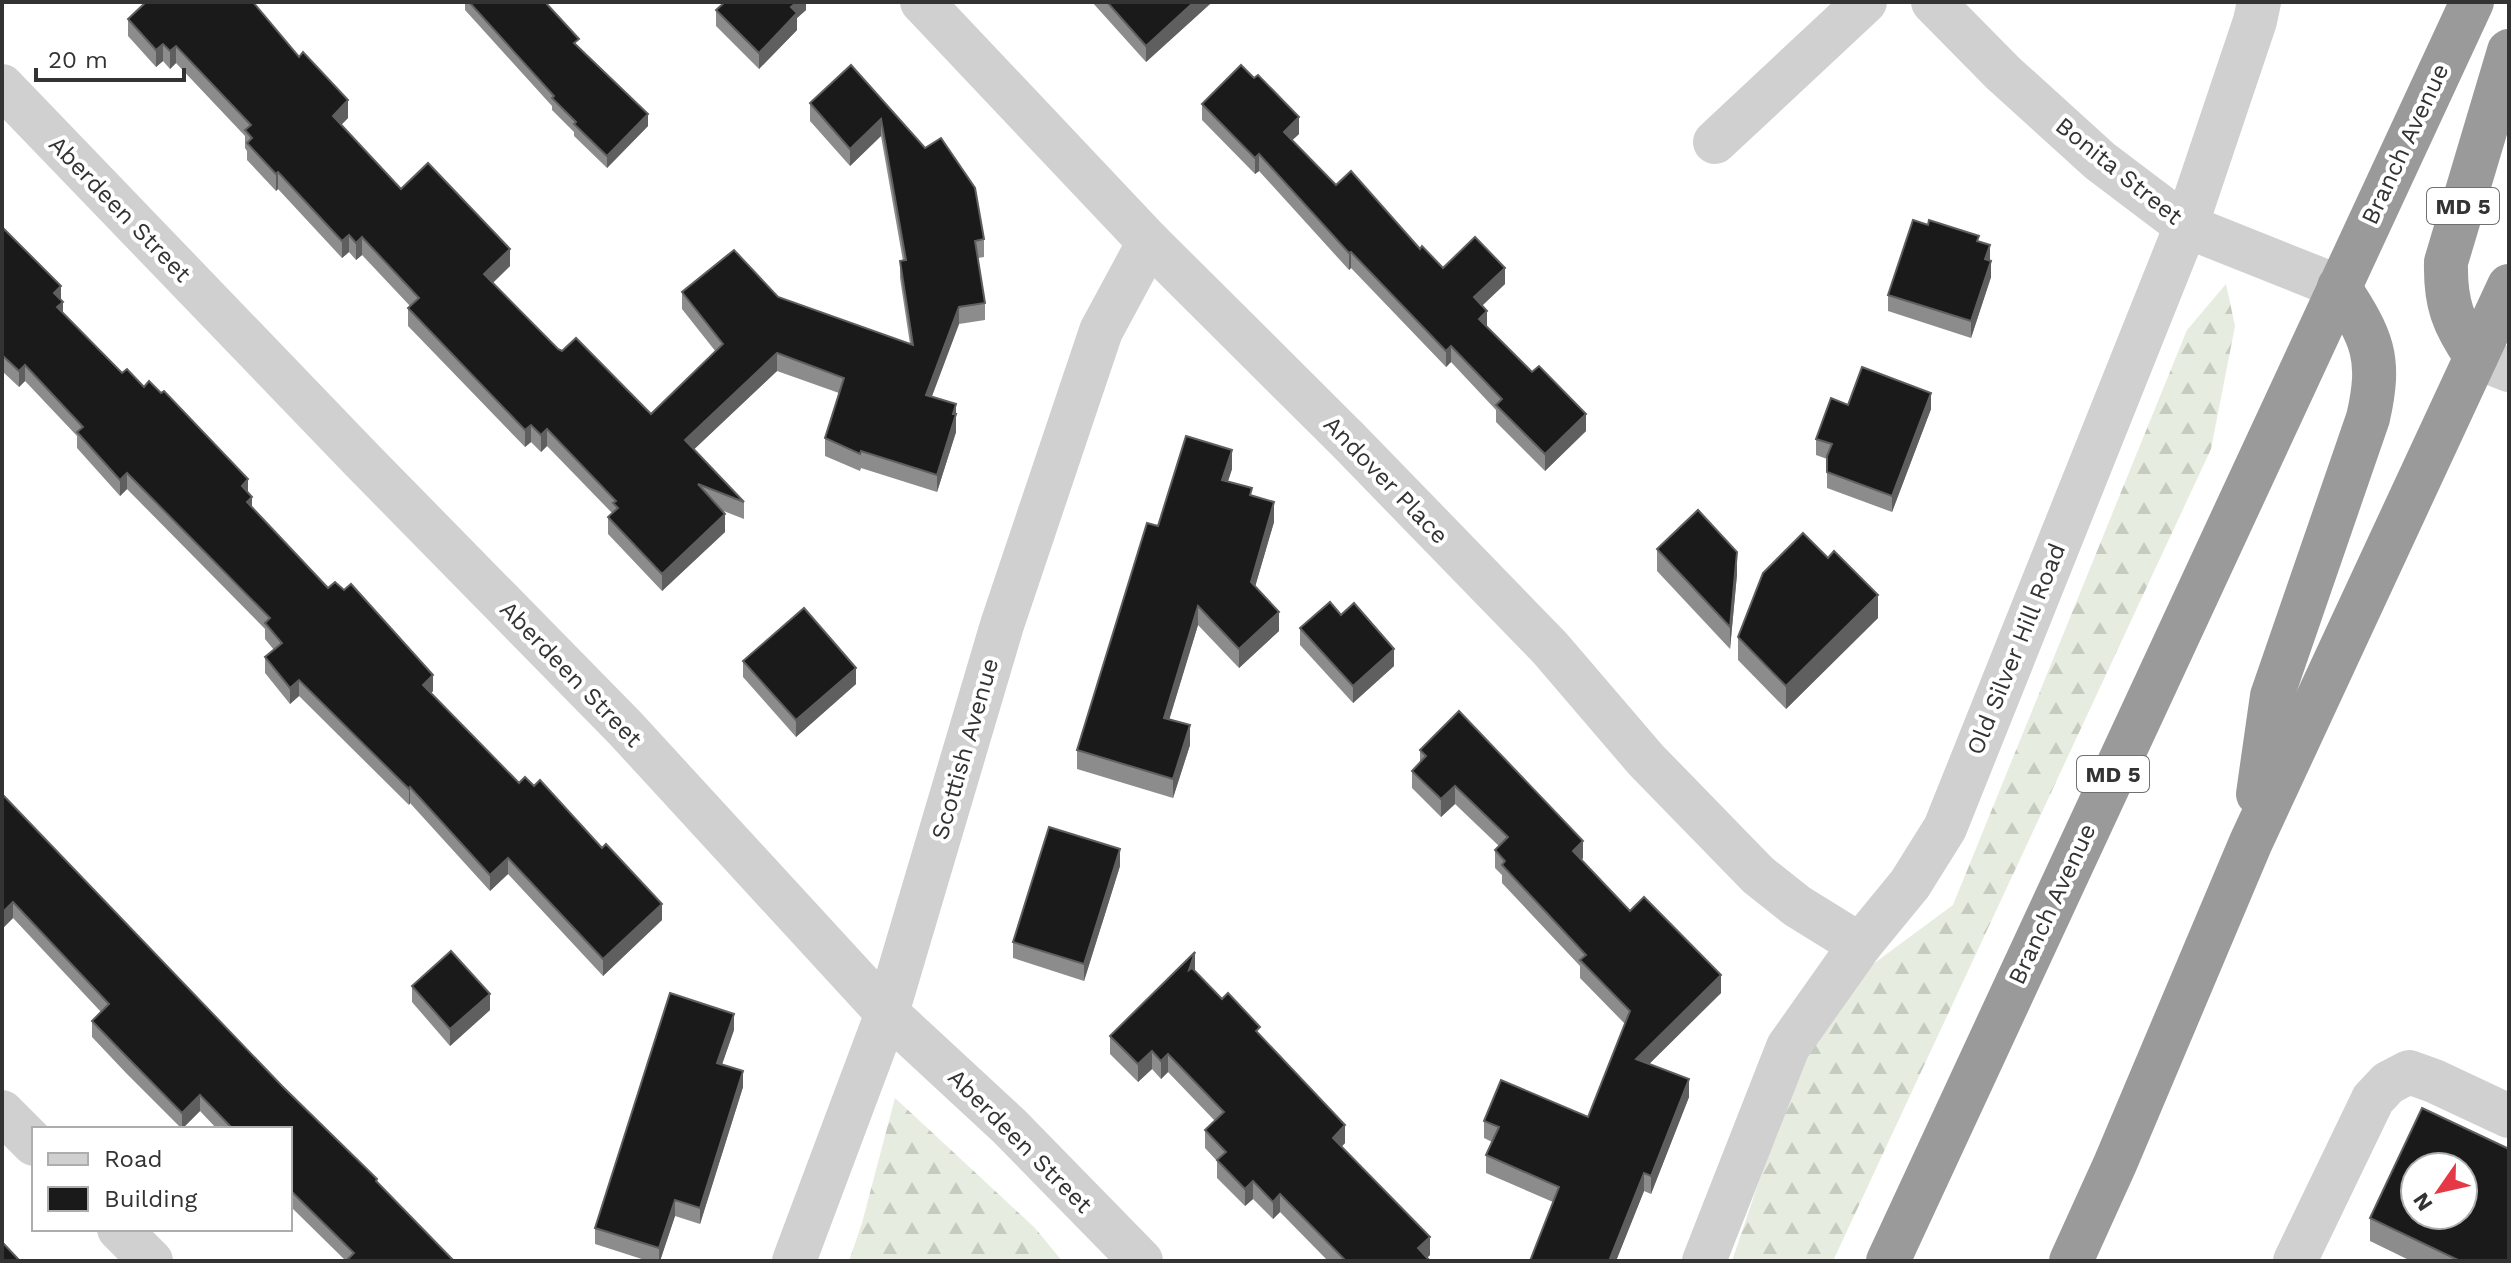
<svg xmlns="http://www.w3.org/2000/svg" width="2511" height="1263" font-family="'Work Sans',sans-serif">
<style>
.forest{fill:url(#forest-firs)}
.lines{fill:none;stroke-linecap:round;stroke-linejoin:round}
.minor{stroke:#d0d0d0;stroke-width:44}
.highway{stroke:#9a9a9a;stroke-width:44}
.wall{fill:#8c8c8c}
.shaded-wall{fill:#5f5f5f}
.building{fill:#1a1a1a;stroke:#5f5f5f;stroke-width:2;fill-rule:evenodd}
.labels{text-anchor:middle;stroke-width:8;stroke-linejoin:round;paint-order:stroke}
.shield{fill:#fff;stroke:#707070;stroke-width:2}
.shield-label{font-size:22px;font-weight:bold;fill:#333}
.street-label{font-size:24px;fill:#333;stroke:#fff}
</style>
<defs>
<pattern id="forest-firs" width="22" height="20" patternUnits="userSpaceOnUse" patternTransform="scale(2)"><rect width="22" height="20" fill="#e6ecdf"/><path d="M5 1l3.5 6h-7zM16 11l3.5 6h-7z" fill="#c6cbc0"/></pattern>
</defs>
<rect width="100%" height="100%" fill="#fff"/>
<g class="forest">
<polygon points="2226,284 2235,326 2211,449 1833,1261 1732,1261 1819,1004 1953,905 2187,330"/>
<polygon points="895,1098 1035,1228 1062,1261 849,1261 862,1223"/>
</g>
<g class="lines">
<g class="minor">
<polyline points="922,2 1149,242 1349,441 1550,648 1646,760 1758,875 1797,906 1860,945"/>
<polyline points="1933,2 2003,73 2100,161 2186,226 2339,287"/>
<polyline points="2,86 362,460 625,728 887,1013 1009,1126 1141,1261"/>
<polyline points="1715,142 1865,2"/>
<polyline points="2476,357 2509,370"/>
<polyline points="2,1112 34,1144"/>
<polyline points="119,1229 151,1261"/>
<polyline points="794,1261 887,1013 1002,625 1101,331 1149,242"/>
<polyline points="1704,1261 1788,1047 1860,945 1910,884 1945,828 2186,226 2255,21 2259,2"/>
<polyline points="2295,1261 2373,1099 2388,1083 2409,1072 2434,1081 2509,1116"/>
</g>
<g class="highway">
<path d="M2476,357C2453,324 2445,303 2446,262L2509,51"/>
<path d="M2258,794L2272,696L2368,418C2382,357 2372,338 2339,287"/>
<polyline points="1888,1261 2472,2"/>
<polyline points="2071,1261 2115,1164 2251,842 2509,286"/>
</g>
</g>
<g class="wall">
<polygon points="465,2 545,2 579,48 648,126 607,168 574,136 574,132 552,110 552,106 465,10"/>
<polygon points="806,2 806,10 797,18 797,30 759,69 716,26 716,10"/>
<polygon points="1092,2 1210,2 1210,4 1146,62"/>
<polygon points="128,19 348,118 341,125 401,189 510,266 493,283 558,349 651,414 716,352 682,309 682,292 778,297 910,344 900,278 900,261 903,261 881,136 850,166 810,121 810,103 851,65 984,239 984,257 978,258 985,303 985,320 959,324 932,396 956,404 956,432 937,492 861,468 860,471 825,456 825,438 839,393 777,371 694,449 744,502 744,519 721,510 725,532 662,591 608,534 608,517 612,513 547,446 541,452 531,442 525,447 408,326 408,308 410,306 362,255 356,260 349,252 342,258 278,189 276,191 247,160 247,151 245,148 245,136 176,63 170,69 163,61 156,67 128,36"/>
<polygon points="1202,104 1299,134 1292,140 1336,185 1420,249 1443,268 1505,284 1482,306 1487,327 1586,431 1545,471 1496,422 1496,410 1451,362 1446,367 1351,268 1349,270 1259,171 1255,174 1202,120"/>
<polygon points="2,227 61,300 63,313 122,373 248,493 252,507 328,588 433,691 431,693 519,783 662,920 603,976 508,874 490,891 410,803 409,805 299,696 290,704 265,673 265,657 274,650 265,639 265,629 127,489 120,496 77,448 77,436 25,381 19,387 2,371"/>
<polygon points="1979,242 1990,260 1991,277 1971,338 1888,311 1888,295"/>
<polygon points="1848,405 1931,409 1892,512 1827,488 1827,459 1816,455 1816,439"/>
<polygon points="1232,469 1228,481 1252,495 1274,522 1255,586 1279,631 1239,668 1198,625 1169,719 1190,745 1173,798 1077,769 1077,750 1158,526"/>
<polygon points="1657,549 1737,574 1730,649 1657,571"/>
<polygon points="1341,615 1394,666 1353,703 1300,645 1300,628"/>
<polygon points="1878,618 1786,709 1738,660 1738,637"/>
<polygon points="743,661 856,684 796,737 743,677"/>
<polygon points="1420,750 1583,858 1582,860 1630,911 1721,993 1649,1064 1689,1097 1651,1194 1644,1191 1616,1261 1530,1261 1553,1202 1486,1173 1486,1155 1492,1142 1484,1138 1484,1121 1588,1117 1625,1024 1580,978 1580,966 1502,883 1502,875 1495,868 1495,850 1499,846 1455,804 1441,817 1412,788 1412,771 1420,762"/>
<polygon points="2,794 282,1086 454,1261 346,1261 292,1208 290,1211 290,1129 217,1129 200,1111 182,1129 126,1073 92,1037 92,1021 101,1012 13,918 2,929"/>
<polygon points="1120,866 1084,981 1013,958 1013,942"/>
<polygon points="1195,970 1195,971 1222,999 1260,1035 1345,1143 1341,1147 1430,1255 1427,1258 1430,1261 1328,1261 1280,1212 1273,1219 1253,1199 1245,1206 1217,1178 1217,1161 1205,1148 1205,1130 1215,1121 1168,1072 1161,1079 1152,1069 1138,1082 1110,1054 1110,1036"/>
<polygon points="412,986 490,1010 450,1046 412,1002"/>
<polygon points="734,1030 722,1064 743,1087 700,1224 675,1216 660,1261 648,1261 595,1244 595,1228"/>
<polygon points="2370,1218 2509,1261 2411,1261 2370,1241"/>
</g>
<g class="shaded-wall">
<polygon points="797,2 806,2 806,10 797,18 797,30 759,69 759,53 791,7"/>
<polygon points="1194,2 1210,2 1210,4 1146,62 1146,46"/>
<polygon points="163,44 163,61 156,67 156,50"/>
<polygon points="176,46 176,63 170,69 170,51"/>
<polygon points="348,100 348,118 333,133 333,116"/>
<polygon points="648,114 648,126 607,168 607,156"/>
<polygon points="1299,117 1299,134 1284,148 1284,132"/>
<polygon points="881,119 881,136 850,166 850,149"/>
<polygon points="1259,154 1259,171 1255,174 1255,158"/>
<polygon points="278,172 278,189 276,191 276,174"/>
<polygon points="349,235 349,252 342,258 342,241"/>
<polygon points="362,237 362,255 356,260 356,243"/>
<polygon points="1990,245 1990,261 1985,259"/>
<polygon points="510,249 510,266 484,291 484,274"/>
<polygon points="1351,252 1351,268 1349,270 1349,253"/>
<polygon points="1991,261 1991,277 1971,338 1971,321"/>
<polygon points="1505,268 1505,284 1474,313 1474,297"/>
<polygon points="61,286 61,302 54,293"/>
<polygon points="63,302 63,318 57,307"/>
<polygon points="959,307 959,324 926,412 926,395"/>
<polygon points="1487,311 1487,327 1479,319"/>
<polygon points="1451,346 1451,362 1446,367 1446,351"/>
<polygon points="777,353 777,371 685,458 685,440"/>
<polygon points="25,365 25,381 19,387 19,371"/>
<polygon points="1931,393 1931,409 1892,512 1892,496"/>
<polygon points="956,404 956,432 937,492 937,475"/>
<polygon points="1586,414 1586,431 1545,471 1545,454"/>
<polygon points="531,425 531,442 525,447 525,430"/>
<polygon points="547,429 547,446 541,452 541,435"/>
<polygon points="1232,450 1232,469 1222,499 1222,480"/>
<polygon points="127,473 127,489 120,496 120,480"/>
<polygon points="248,479 248,495 242,486"/>
<polygon points="252,497 252,513 247,502"/>
<polygon points="1274,502 1274,522 1251,601 1251,582"/>
<polygon points="725,514 725,532 662,591 662,574"/>
<polygon points="1737,552 1737,574 1730,649 1730,627"/>
<polygon points="1878,595 1878,618 1786,709 1786,686"/>
<polygon points="1198,606 1198,625 1164,737 1164,718"/>
<polygon points="1279,612 1279,631 1239,668 1239,649"/>
<polygon points="1394,649 1394,666 1353,703 1353,686"/>
<polygon points="856,668 856,684 796,737 796,720"/>
<polygon points="433,675 433,691 423,701 423,685"/>
<polygon points="299,680 299,696 290,704 290,688"/>
<polygon points="1190,725 1190,745 1173,798 1173,779"/>
<polygon points="1455,786 1455,804 1441,817 1441,799"/>
<polygon points="410,787 410,803 409,805 409,789"/>
<polygon points="1583,841 1583,858 1573,868 1573,851"/>
<polygon points="1120,849 1120,866 1084,981 1084,964"/>
<polygon points="508,858 508,874 490,891 490,875"/>
<polygon points="13,902 13,918 2,929 2,913"/>
<polygon points="662,904 662,920 603,976 603,959"/>
<polygon points="1195,952 1195,970 1189,987 1189,970"/>
<polygon points="1721,975 1721,993 1636,1077 1636,1059"/>
<polygon points="490,994 490,1010 450,1046 450,1029"/>
<polygon points="734,1014 734,1030 717,1079 717,1063"/>
<polygon points="1152,1051 1152,1069 1138,1082 1138,1064"/>
<polygon points="1168,1054 1168,1072 1161,1079 1161,1061"/>
<polygon points="743,1071 743,1087 700,1224 700,1208"/>
<polygon points="1689,1079 1689,1097 1651,1194 1651,1176"/>
<polygon points="200,1095 200,1111 182,1129 182,1113"/>
<polygon points="1345,1125 1345,1143 1333,1156 1333,1138"/>
<polygon points="1644,1173 1644,1191 1616,1261 1609,1261"/>
<polygon points="1253,1181 1253,1199 1245,1206 1245,1189"/>
<polygon points="292,1192 292,1208 290,1211 290,1194"/>
<polygon points="1280,1194 1280,1212 1273,1219 1273,1202"/>
<polygon points="675,1200 675,1216 660,1261 659,1261 659,1248"/>
<polygon points="1430,1237 1430,1255 1423,1261 1418,1248"/>
</g>
<g class="building">
<polygon points="146,2 253,2 299,57 303,52 348,100 333,116 401,189 428,163 510,249 484,274 558,349 562,351 576,338 651,414 723,344 682,292 734,250 778,297 913,345 900,261 906,260 881,119 850,149 810,103 851,65 925,148 941,138 975,188 984,239 975,241 985,303 959,307 926,395 956,404 953,414 956,414 937,475 861,451 860,454 825,438 844,378 777,353 685,440 744,502 698,484 725,514 662,574 608,517 618,508 613,503 616,501 547,429 541,435 531,425 525,430 408,308 419,298 362,237 356,243 349,235 342,241 278,172 276,174 247,143 252,138 245,130 251,125 176,46 170,51 163,44 156,50 128,19"/>
<polygon points="469,2 545,2 579,39 574,43 648,114 607,156 574,124 576,122 552,98 554,96"/>
<polygon points="725,2 797,2 791,7 797,13 759,53 716,10"/>
<polygon points="1107,2 1194,2 1146,46"/>
<polygon points="1241,65 1254,78 1258,75 1299,117 1284,132 1336,185 1351,171 1420,249 1422,246 1443,268 1475,237 1505,268 1474,297 1487,311 1479,319 1532,372 1539,366 1586,414 1545,454 1496,405 1502,399 1451,346 1446,351 1351,252 1349,253 1259,154 1255,158 1202,104"/>
<polygon points="1913,220 1928,225 1929,220 1979,236 1977,241 1990,245 1985,259 1991,261 1971,321 1888,295"/>
<polygon points="2,227 61,286 54,293 63,302 57,307 122,373 127,369 144,387 149,381 161,393 164,391 248,479 242,486 252,497 247,502 328,588 335,582 344,590 351,584 433,675 423,685 519,783 525,777 534,786 540,780 602,848 606,844 662,904 603,959 508,858 490,875 410,787 409,789 299,680 290,688 265,657 282,643 265,623 270,618 127,473 120,480 77,432 83,427 25,365 19,371 2,355"/>
<polygon points="1862,367 1931,393 1892,496 1827,472 1827,456 1832,444 1816,439 1831,398 1848,405"/>
<polygon points="1186,436 1232,450 1222,480 1252,488 1250,495 1274,502 1251,582 1279,612 1239,649 1198,606 1164,718 1190,725 1173,779 1077,750 1147,523 1158,526"/>
<polygon points="1698,510 1737,552 1730,627 1657,549"/>
<polygon points="1803,533 1828,558 1834,551 1878,595 1786,686 1738,637 1763,573"/>
<polygon points="1330,602 1341,615 1354,603 1394,649 1353,686 1300,628"/>
<polygon points="804,608 856,668 796,720 743,661"/>
<polygon points="1459,711 1583,841 1573,851 1630,911 1644,897 1721,975 1636,1059 1689,1079 1651,1176 1644,1173 1609,1261 1530,1261 1559,1187 1486,1155 1499,1127 1484,1121 1501,1080 1588,1117 1630,1011 1580,960 1586,955 1502,865 1505,861 1495,850 1508,837 1455,786 1441,799 1412,771 1426,756 1420,750"/>
<polygon points="2,794 282,1086 377,1179 376,1181 454,1261 346,1261 354,1253 292,1192 290,1194 290,1129 233,1129 200,1095 182,1113 126,1056 92,1021 109,1004 13,902 2,913"/>
<polygon points="1049,827 1120,849 1084,964 1013,942"/>
<polygon points="451,951 490,994 450,1029 412,986"/>
<polygon points="1195,952 1189,970 1192,968 1222,999 1228,993 1260,1027 1256,1031 1345,1125 1333,1138 1430,1237 1418,1248 1430,1261 1346,1261 1280,1194 1273,1202 1253,1181 1245,1189 1217,1160 1226,1152 1205,1130 1224,1112 1168,1054 1161,1061 1152,1051 1138,1064 1110,1036"/>
<polygon points="670,993 734,1014 717,1063 743,1071 700,1208 675,1200 659,1248 595,1228"/>
<path d="M2422,1108L2509,1149V1261H2460L2370,1218ZM2415,1167H2463V1215H2415Z"/>
<polygon points="2,1242 20,1261 2,1261"/>
</g>
<g class="labels">
<g class="shield">
<rect x="2427" y="188" width="72" height="36" rx="6"/>
<rect x="2077" y="756" width="72" height="36" rx="6"/>
</g>
<g class="shield-label">
<text x="2463" y="214">MD 5</text>
<text x="2113" y="782">MD 5</text>
</g>
<g class="street-label">
<text transform="translate(2405 144) rotate(-65)" y="8">Branch Avenue</text>
<text transform="translate(2119 171) rotate(39)" y="8">Bonita Street</text>
<text transform="translate(120 209) rotate(46)" y="8">Aberdeen Street</text>
<text transform="translate(1386 480) rotate(46)" y="8">Andover Place</text>
<text transform="translate(2016 649) rotate(-68)" y="8">Old Silver Hill Road</text>
<text transform="translate(571 674) rotate(46)" y="8">Aberdeen Street</text>
<text transform="translate(965 749) rotate(-74)" y="8">Scottish Avenue</text>
<text transform="translate(2052 904) rotate(-65)" y="8">Branch Avenue</text>
<text transform="translate(1020 1141) rotate(45)" y="8">Aberdeen Street</text>
</g>
</g>
<rect width="2511" height="1263" fill="none" stroke="#333333" stroke-width="8"/>
<rect x="32" y="1127" width="260" height="104" fill="#ffffff" stroke="#adadad" stroke-width="2"/>
<rect x="48" y="1153" width="40" height="12" fill="#d0d0d0" stroke="#adadad" stroke-width="2"/>
<text x="104" y="1167" font-size="24" fill="#333333">Road</text>
<rect x="48" y="1187" width="40" height="24" fill="#1a1a1a" stroke="#adadad" stroke-width="2"/>
<text x="104" y="1207" font-size="24" fill="#333333">Building</text>
<g transform="translate(2439 1191) rotate(236)"><circle r="38" fill="#ffffff" stroke="#adadad" stroke-width="2"/>
<path d="M0-6L14 30L0 20L-14 30Z" fill="#e63946"/>
<text y="-12" font-size="22" font-weight="bold" text-anchor="middle" fill="#333333">N</text>
</g>
<path d="M36 68v12h148v-12" fill="none" stroke="#333333" stroke-width="4"/>
<text x="48" y="68" font-size="24" fill="#333333" stroke="#ffffff" stroke-width="6" paint-order="stroke">20 m</text>
</svg>
